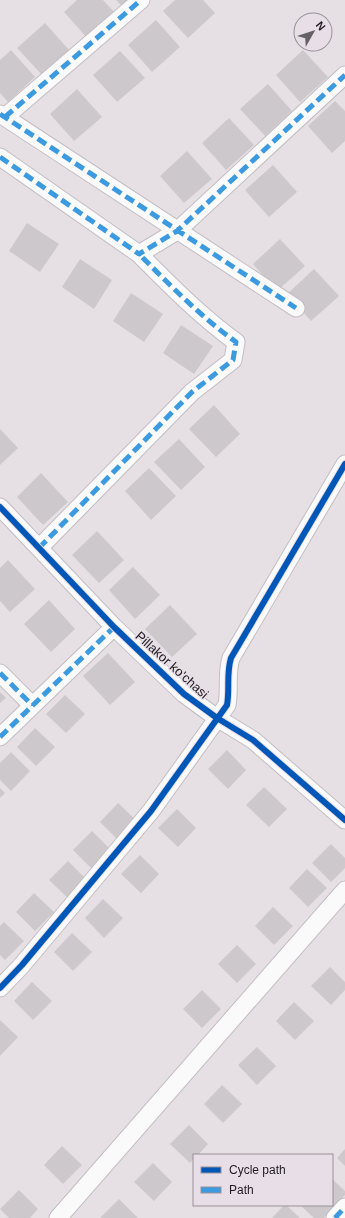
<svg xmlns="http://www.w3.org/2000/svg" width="345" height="1218" font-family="Helvetica,sans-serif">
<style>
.building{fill:#cdc8cc}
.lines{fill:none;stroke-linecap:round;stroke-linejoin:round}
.minor-casing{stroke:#c2bdc1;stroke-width:19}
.minor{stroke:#fbfafb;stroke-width:17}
.quiet{stroke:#3c9be0;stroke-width:5;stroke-dasharray:10 5;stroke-linecap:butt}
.cycleway-casing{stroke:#e8dee7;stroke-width:8}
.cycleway{stroke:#0057b8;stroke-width:6}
.labels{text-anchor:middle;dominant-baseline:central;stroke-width:3;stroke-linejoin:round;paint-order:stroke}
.street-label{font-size:13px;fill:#201c1f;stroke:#e8dee7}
</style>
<rect width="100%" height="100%" fill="#e6e0e5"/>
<path class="building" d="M77,0H103L116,14L88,39L64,12Z
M116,0H135L125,9Z
M175,0H203L215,13L188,38L163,11Z
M156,20L180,47L152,72L128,45Z
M45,23L69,50L42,75L17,48Z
M11,50L35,77L8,102L0,93V60Z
M303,50L328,77L300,102L276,75Z
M120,51L145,78L117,102L93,75Z
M268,84L292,111L265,136L240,109Z
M77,89L102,117L74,141L50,114Z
M335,101L345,111V141L332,153L308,126Z
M229,118L254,145L226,170L202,143Z
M187,151L212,179L184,203L160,176Z
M273,165L297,192L269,217L245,190Z
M27,223L59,244L40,272L9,251Z
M280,239L305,266L277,291L253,264Z
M80,259L112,280L94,309L62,287Z
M314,269L339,296L311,321L287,294Z
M131,293L163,314L144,342L113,321Z
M181,325L213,346L194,374L163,353Z
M214,405L240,434L216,457L189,429Z
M0,429L18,448L0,465Z
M179,439L205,467L181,490L154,462Z
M149,468L176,496L151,520L125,491Z
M41,473L68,502L43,525L17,497Z
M97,531L124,560L99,583L72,555Z
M8,560L35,589L10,612L0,601V568Z
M133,567L160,595L135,619L109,590Z
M49,600L75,629L51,652L24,624Z
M170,605L197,634L172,657L145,629Z
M108,653L135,682L110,705L83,676Z
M0,692L6,698L0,703Z
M65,695L85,714L66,733L46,714Z
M35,728L55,747L36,766L17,747Z
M227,750L246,770L228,789L208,769Z
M11,752L30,771L11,791L0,780V763Z
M264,787L287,809L269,827L246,805Z
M0,788L5,793L0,798Z
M118,803L138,822L119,841L100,822Z
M177,809L196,828L178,847L158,828Z
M92,831L111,850L93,870L73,850Z
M331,844L345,858V868L331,882L312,863Z
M140,855L159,874L141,893L121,874Z
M68,861L87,880L69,899L49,880Z
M307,869L327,888L308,907L289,888Z
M34,893L54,912L35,931L16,912Z
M103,899L123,918L104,938L85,918Z
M273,907L293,926L274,945L255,926Z
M4,922L24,941L5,960L0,955V926Z
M72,933L92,952L73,971L54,952Z
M237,945L256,964L237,983L218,964Z
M330,967L345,982V990L331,1005L311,986Z
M32,982L52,1001L33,1020L14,1001Z
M202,990L221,1009L202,1028L183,1009Z
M294,1002L314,1021L295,1040L276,1021Z
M0,1020L18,1037L0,1056Z
M257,1047L276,1066L257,1085L238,1065Z
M222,1085L242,1104L223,1123L204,1104Z
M189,1125L208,1144L198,1155H194V1159L190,1163L170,1144Z
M62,1146L82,1165L63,1184L44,1165Z
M345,1149V1166L337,1158Z
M153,1163L172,1182L154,1201L134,1182Z
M332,1179L345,1191V1195L324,1218H314L300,1205H332Z
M19,1190L38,1209L30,1218H9L0,1209Z
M119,1199L138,1218H100Z
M284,1205H286L300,1218H272Z"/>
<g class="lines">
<defs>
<path id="minor" d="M0,114L296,308
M5,117L141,0
M0,157L139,254L177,231L345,75
M0,507L114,627L184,694L217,718L253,740L345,820
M39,548L192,392L233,360L236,342C200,316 170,285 139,254
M0,673L32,705
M0,737L114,627
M0,988L22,965L151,811L227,705C230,689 226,674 231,658L345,464
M58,1218L345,890
M335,1218L345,1207"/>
</defs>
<use href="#minor" class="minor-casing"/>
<use href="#minor" class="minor"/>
<path class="quiet" d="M0,114L296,308
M5,117L141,0
M0,157L139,254L177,231L345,75
M39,548L192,392L233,360L236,342C200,316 170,285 139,254
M0,673L32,705
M0,737L114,627
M335,1218L345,1207"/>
<defs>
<path id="cycleway" d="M0,507L114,627L184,694L217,718L253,740L345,820
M0,988L22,965L151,811L227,705C230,689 226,674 231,658L345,464"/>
</defs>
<use href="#cycleway" class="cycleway-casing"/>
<use href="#cycleway" class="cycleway"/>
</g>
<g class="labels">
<g class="street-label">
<text transform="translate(172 665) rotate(42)">Pillakor ko'chasi</text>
</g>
</g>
<rect x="193" y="1154" width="140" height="52" fill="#e8dee7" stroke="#989097"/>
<rect x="201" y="1167" width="20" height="6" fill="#0057b8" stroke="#989097"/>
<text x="229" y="1174" font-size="12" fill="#201c1f">Cycle path</text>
<rect x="201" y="1187" width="20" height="6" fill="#3c9be0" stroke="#989097"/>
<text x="229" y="1194" font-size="12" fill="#201c1f">Path</text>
<g transform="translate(313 32) rotate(51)"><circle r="19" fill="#e8dee7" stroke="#989097"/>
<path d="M0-3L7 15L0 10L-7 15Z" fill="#656164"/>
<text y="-6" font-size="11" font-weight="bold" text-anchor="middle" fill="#201c1f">N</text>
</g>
</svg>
